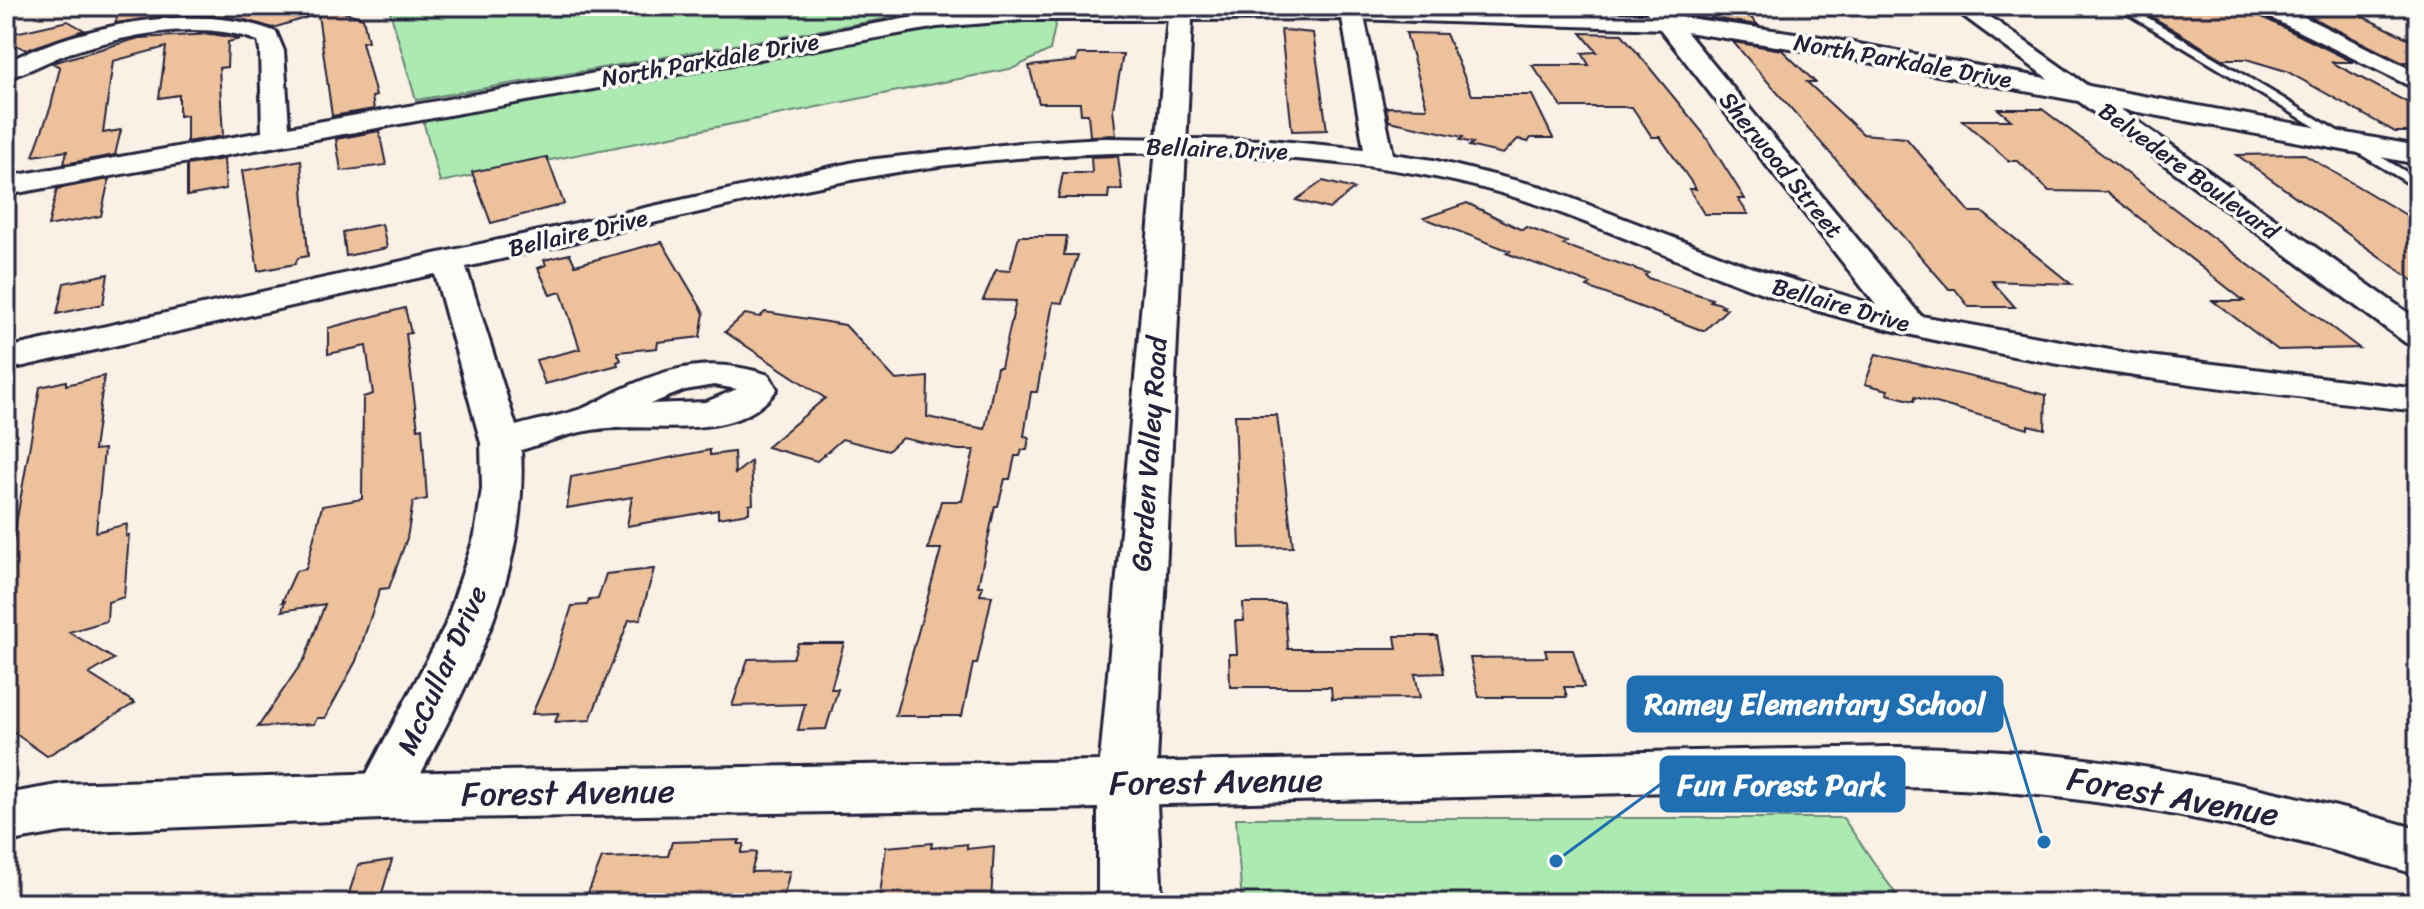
<svg xmlns="http://www.w3.org/2000/svg" width="2424" height="909" font-family="Sriracha,sans-serif">
<style>
.green{fill:#aceab2;stroke:#678676;stroke-width:2}
.building{fill:#eec19d;stroke:#22223b;stroke-width:2}
.lines{fill:none;stroke-linecap:round;stroke-linejoin:round}
.lane-casing{stroke:#22223b;stroke-width:6}
.street-casing{stroke:#22223b;stroke-width:6}
.secondary-casing{stroke:#22223b;stroke-width:6}
.lane{fill:#fdfcf7;fill-rule:evenodd}
.street{fill:#fdfcf7;fill-rule:evenodd}
.secondary{fill:#fdfcf7;fill-rule:evenodd}
.labels{text-anchor:middle;dominant-baseline:central;stroke-width:7;stroke-linejoin:round;paint-order:stroke}
.far-street-label{font-size:24px;fill:#22223b;stroke:#fdfcf7}
.street-label{font-size:28px;fill:#22223b;stroke:#fdfcf7}
.near-street-label{font-size:34px;fill:#22223b;stroke:#fdfcf7}
.leader{fill:none;stroke:#1f6fb2;stroke-width:3}
.callout-dot{fill:#1f6fb2;stroke:#fdfcf7;stroke-width:3}
.callout{fill:#1f6fb2;stroke:#1f6fb2;stroke-width:3}
.callout-label{font-size:30px;text-anchor:middle;font-weight:bold;fill:#fff}
</style>
<rect width="100%" height="100%" fill="#faf0e5"/>
<filter id="ink" filterUnits="userSpaceOnUse"><feTurbulence type="fractalNoise" baseFrequency=".0125" numOctaves="2"/><feDisplacementMap in="SourceGraphic" scale="16" xChannelSelector="R" yChannelSelector="G"/><feConvolveMatrix kernelMatrix="1 2 1 2 8 2 1 2 1" color-interpolation-filters="sRGB"/></filter>
<g filter="url(#ink)">
<path class="green" d="M377,6H911L919,13L416,100L389,8Z
M1017,21H1056L1050,50L1014,68L440,182L422,117L936,27Z
M1236,818H1843L1902,903H1242Z"/>
<path class="building" d="M164,6H324L363,18L368,41L362,42L376,96L372,97L374,109L332,116L318,14L273,28L245,20L211,15H175L115,23L119,12Z
M1701,6H1740L1758,25L1712,18Z
M2134,6H2251L2256,14L2353,62H2331L2418,108V132H2395L2286,71L2246,59H2223Z
M2289,6H2340L2418,43V62H2401Z
M68,21L84,30L26,50L6,40V35Z
M1281,30L1313,33L1327,130L1292,131Z
M1406,33L1446,34L1472,95H1532L1553,138H1531L1528,142L1518,139L1503,154L1469,146L1473,143L1460,140L1463,137L1389,121L1386,107L1427,108Z
M1581,33L1622,34L1704,134L1745,199H1738L1748,214H1704L1689,189H1696L1660,137H1652L1632,107H1562L1532,65H1589L1582,53L1597,52Z
M212,34L240,39L228,42L227,67L219,68L223,136L187,142V115L179,116V95L159,98L166,47L113,61L103,133L121,130L115,155L64,164L67,151L33,156L51,106L60,67L52,63L139,38Z
M1733,42L1782,50L1815,82H1807L1863,134L1906,138L1970,212H1982L2071,284L1992,281L2015,307H1969L1955,289H1949Z
M1078,54H1123L1113,109L1116,135L1090,136L1088,114H1081L1080,103H1039L1029,66L1076,61Z
M1998,109H2042L2359,348L2278,350L2213,301H2244L2107,192L2049,191L2018,161H2009L1962,120H2011Z
M379,131L386,165L341,171L336,139Z
M2303,154L2418,222V284L2237,155Z
M1118,156L1122,190H1109L1108,198H1058L1063,173H1092L1091,157Z
M547,157L564,204L491,223L472,172Z
M224,159L226,189L187,196V165Z
M301,160L308,256L298,258L295,264L258,271L242,171Z
M109,179L101,216L48,226L57,189Z
M1323,181L1354,189L1329,209L1296,200Z
M1467,203L1522,230L1526,227L1567,242L1563,245L1648,273L1645,275L1648,278L1712,299L1710,301L1724,305L1721,307L1727,309L1704,331L1587,287L1591,284L1506,253L1510,251L1424,218Z
M382,224L387,248L346,256L343,232Z
M1019,236H1067L1064,255H1078L1062,303L1053,302L1037,392H1031L1024,436L1029,437L1027,450H1022L1020,456H1015L1010,479H1005L998,506H995L978,586H983L980,595L992,596L977,664H973L962,716H895L941,549H928L941,501H962L974,450H958L902,438L888,451L842,439L817,461L767,447L825,398L725,332L745,314L760,317L765,312L845,325L896,380L928,377L927,417L985,429L997,367H1001L1016,301L983,300L996,270L1010,271Z
M662,242L704,313L700,337L658,342L657,348L617,352L621,360L617,362L618,365L545,384L536,360L580,349L561,292L550,295L538,268L546,265L544,260L570,254L575,265Z
M108,274L103,304L57,314L64,283Z
M405,308L411,333L406,334L418,429L422,428L427,499L413,502L407,538L389,588L380,589L356,661L325,718H317L314,724L258,727L305,658L325,604L282,611L285,601L282,602L296,571L306,569L322,506L362,499L363,397L373,394L366,346L328,354V328Z
M1876,354L2046,395L2045,429L2028,425V429L1915,397L1914,401L1887,394L1888,390L1865,384Z
M104,376L94,450L104,449L96,532L127,524L126,536L129,535L124,597L108,602L107,621L69,632L114,659L89,674L135,703L47,756L6,727V581L40,387L66,381V385Z
M1235,415H1277L1293,547L1240,548Z
M710,450V455L734,452L735,474L751,461L753,504L749,505V513L718,518V510L627,526L632,497L567,508L571,477Z
M654,569L640,619L629,620L590,720L555,722L559,713L532,714L552,668L572,606L587,605L589,600L598,599L606,574Z
M1243,603H1284L1288,649H1397L1395,636H1437L1444,673L1415,674L1420,698L1332,699L1331,687H1230L1229,654H1237L1235,621H1244Z
M798,643H844L831,689H838L826,729L798,730L805,704L732,706L748,659L793,658Z
M1545,650H1573L1584,687H1564L1567,697H1479L1470,658L1547,657Z
M740,840L738,844H744L741,853L757,852L751,872L790,871L782,903H584L602,858L668,856L672,842Z
M932,843L931,848L967,844V849L994,846L991,903H879L886,847Z
M392,860L379,903H346L358,865Z"/>
<g class="lines">
<defs>
<path id="lane" d="M2115,6H2128L2418,179V189Z"/>
<path id="street" d="M1023,6H1181L1192,13L1181,20H1023L937,27L6,195V177L262,132L260,51L258,41C201,18 126,35 69,53C48,60 28,73 6,78V62C82,26 196,0 276,32L284,51L289,127L937,13Z
M1350,6L1360,7L1363,12L1393,154L1433,160L1542,187L1747,266L1876,305L1642,6H1665L1921,316L2132,354L2418,389V411C2215,388 2011,366 1815,310C1715,281 1623,233 1524,200C1468,182 1407,170 1348,164C1187,146 1017,149 857,179C726,203 596,238 466,267L516,426C537,420 560,416 581,409C595,404 607,396 620,390C673,365 713,357 769,375L777,389C737,446 650,420 592,430C568,433 545,443 521,450C529,584 461,696 401,811L382,817L363,811L355,796L445,626L475,535L482,489L481,443L435,274L6,370V348L859,161L1020,143L1103,138L1270,140L1364,149L1341,12ZM714,385L737,389L706,402L650,404L685,390Z
M1950,6H1975L2418,320V347L2406,343Z
M2254,6H2282L2418,73V90L2257,11Z
M1887,747C2068,746 2245,779 2418,829V875C2245,822 2068,787 1887,787L1127,805L1108,799L1100,784L1108,769L1127,763Z"/>
<path id="secondary" d="M1169,6H1407L1667,15L1809,35L2418,146V164L1809,51L1667,29L1352,19L1192,20L1156,784L1162,903H1098V808L382,819L63,832L6,842V794L63,784L382,773L1100,761Z"/>
</defs>
<use href="#lane" class="lane-casing"/>
<use href="#street" class="street-casing"/>
<use href="#secondary" class="secondary-casing"/>
<use href="#lane" class="lane"/>
<use href="#street" class="street"/>
<use href="#secondary" class="secondary"/>
</g>
</g>
<g class="labels">
<g class="far-street-label">
<text transform="translate(710 60) rotate(-10)">North Parkdale Drive</text>
<text transform="translate(1903 61) rotate(10)">North Parkdale Drive</text>
<text transform="translate(1217 149) rotate(2)">Bellaire Drive</text>
<text transform="translate(1781 165) rotate(51)">Sherwood Street</text>
<text transform="translate(2189 171) rotate(36)">Belvedere Boulevard</text>
<text transform="translate(578 233) rotate(-13)">Bellaire Drive</text>
<text transform="translate(1841 305) rotate(16)">Bellaire Drive</text>
</g>
<g class="street-label">
<text transform="translate(1149 454) rotate(-86)">Garden Valley Road</text>
<text transform="translate(442 670) rotate(-66)">McCullar Drive</text>
</g>
<g class="near-street-label">
<text transform="translate(1216 782) rotate(-1)">Forest Avenue</text>
<text transform="translate(568 793) rotate(-1)">Forest Avenue</text>
<text transform="translate(2173 797) rotate(10)">Forest Avenue</text>
</g>
</g>
<path class="leader" d="M2044 842L2002 704M1556 861L1661 784"/>
<g class="callout-dot">
<circle cx="2044" cy="842" r="8"/>
<circle cx="1556" cy="861" r="8"/>
</g>
<g class="callout">
<rect x="1628" y="677" width="374" height="54" rx="8"/>
<rect x="1661" y="757" width="243" height="54" rx="8"/>
</g>
<g class="callout-label">
<text x="1815" y="714">Ramey Elementary School</text>
<text x="1782" y="795">Fun Forest Park</text>
</g>
<rect width="2424" height="909" fill="none" stroke="#fdfcf7" stroke-width="32"/>
<rect x="16" y="16" width="2392" height="877" fill="none" stroke="#22223b" stroke-width="3" filter="url(#ink)"/>
</svg>
